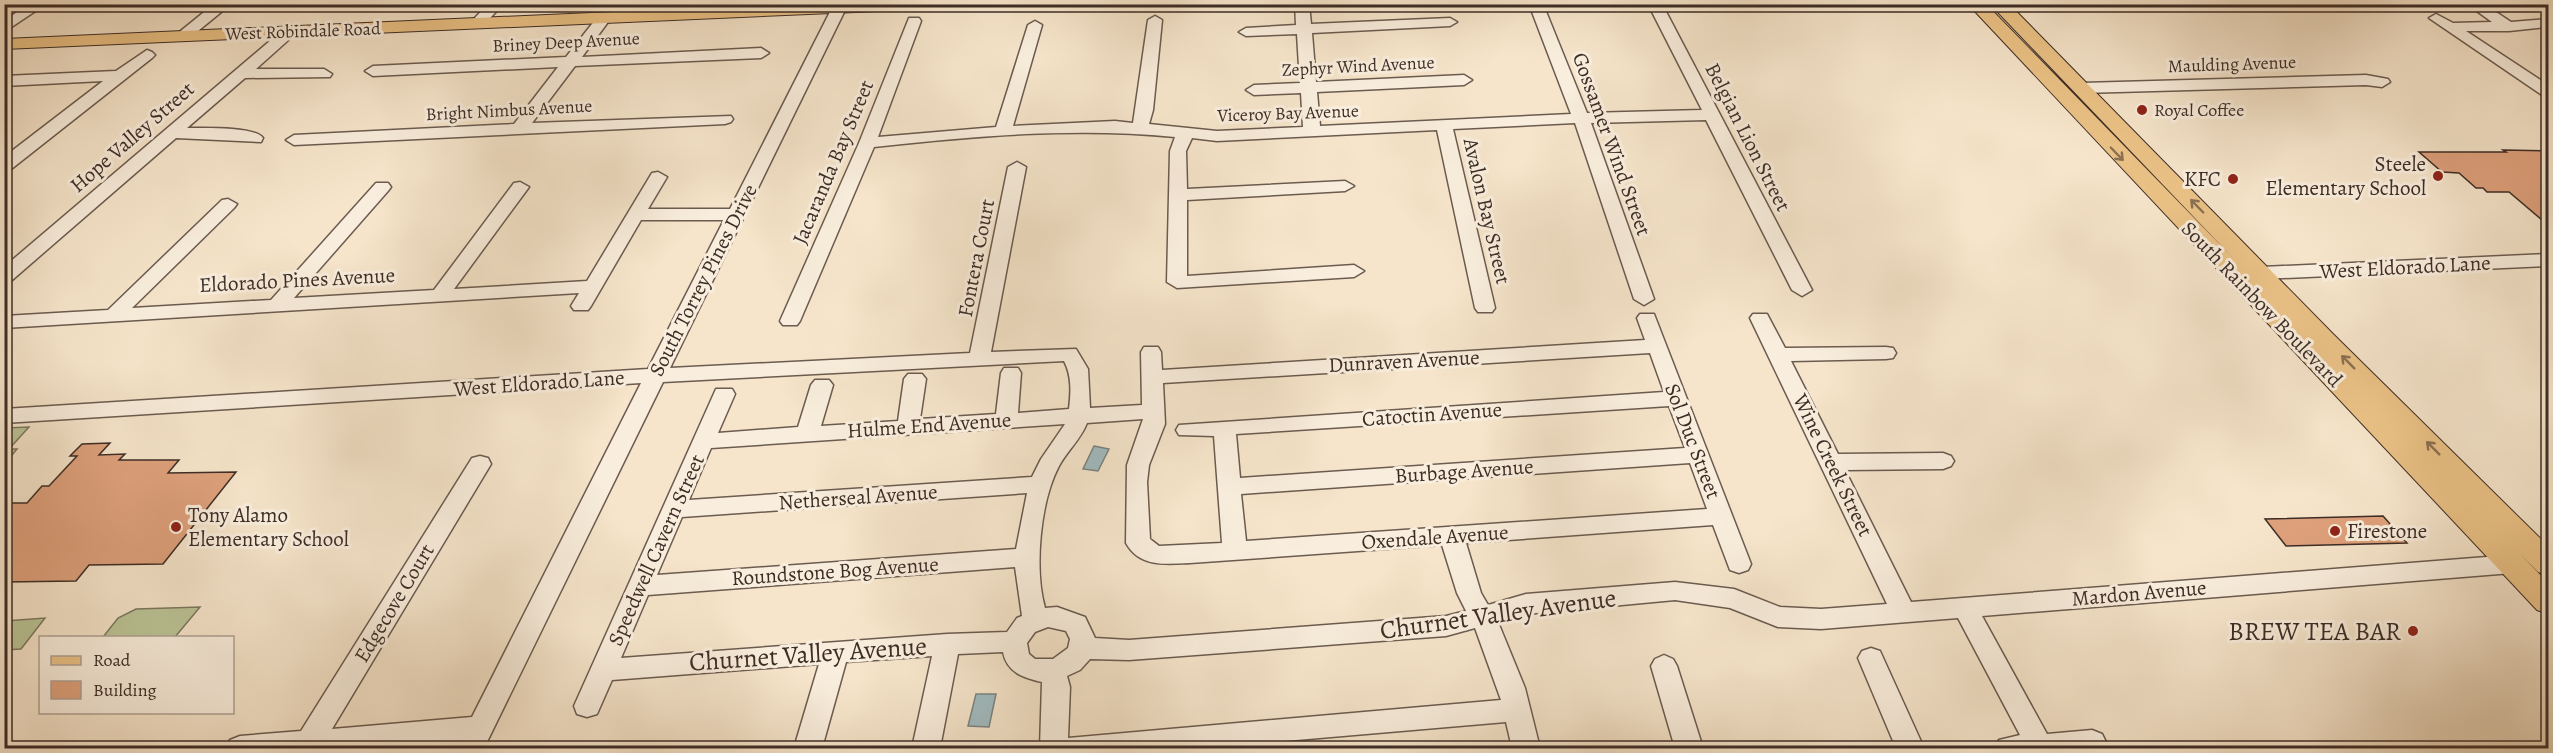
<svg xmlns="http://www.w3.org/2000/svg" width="2553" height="753" font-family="Alegreya,serif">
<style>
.green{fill:#bbc598;stroke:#7c7960;stroke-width:1.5}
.water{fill:#a1bcc1;stroke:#798383;stroke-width:1.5}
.building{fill:#dea17c;stroke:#3d2d27;stroke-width:1.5}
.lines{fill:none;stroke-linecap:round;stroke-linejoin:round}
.minor-casing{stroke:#6b5b50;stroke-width:3}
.major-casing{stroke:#3d2d27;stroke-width:2}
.minor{fill:#f9eedd;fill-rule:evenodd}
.major{fill:#ebc286;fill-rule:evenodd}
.oneway{stroke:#8b7052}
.poi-dot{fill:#8f2418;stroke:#f9eedd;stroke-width:2}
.labels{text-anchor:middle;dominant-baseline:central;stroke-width:6;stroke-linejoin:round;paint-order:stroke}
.far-street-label{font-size:18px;fill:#3d2d27;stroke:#f9eedd}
.far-poi-label{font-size:18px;fill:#3d2d27;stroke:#f9eedd;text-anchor:start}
.street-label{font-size:21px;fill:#3d2d27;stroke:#f9eedd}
.poi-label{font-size:21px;fill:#3d2d27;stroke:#f9eedd;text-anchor:end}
.near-street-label{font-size:26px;fill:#3d2d27;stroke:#f9eedd}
.near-poi-label{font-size:26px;fill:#3d2d27;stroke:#f9eedd;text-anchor:end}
</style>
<rect width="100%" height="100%" fill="#f6e5cb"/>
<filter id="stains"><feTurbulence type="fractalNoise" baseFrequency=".00333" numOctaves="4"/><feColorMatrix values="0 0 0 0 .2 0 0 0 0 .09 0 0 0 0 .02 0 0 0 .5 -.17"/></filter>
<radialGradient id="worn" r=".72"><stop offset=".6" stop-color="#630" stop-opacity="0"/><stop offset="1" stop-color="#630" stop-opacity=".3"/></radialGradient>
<path class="green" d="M29,427L9,449H17L12,455L5,457V428Z
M200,607L175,637H103L118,618L136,609Z
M45,618L21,649L5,650V621Z"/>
<path class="water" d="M1094,446L1109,449L1098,471L1083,469Z
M976,694H996L989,727L968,726Z"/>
<path class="building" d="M2503,150L2548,151V225L2509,192H2487L2483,188H2476L2459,173L2442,172L2419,152H2506Z
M110,443L99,455L125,454L119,460H179L168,473L236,472L163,564L89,565L76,581L4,582V503H27L42,486H49L77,456H70L82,444Z
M2383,516L2407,543L2286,546L2265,519Z"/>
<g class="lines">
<defs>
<path id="minor" d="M29,4H46L4,32V21Z
M214,4H231L187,40H177L175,37L177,34Z
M488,4H503L482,27H472L470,24L472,21Z
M834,4H848L670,368L970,353L1008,167L1017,162L1026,167L991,352L1076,349L1088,369L1090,408L1142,405L1141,352L1144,347H1158L1161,352L1162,370L1645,340L1637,318L1640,314H1654L1751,564L1748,570L1739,573L1730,570L1713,525L1466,543L1481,593L1488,605L1526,594L1675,582L1734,589L1780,607L1821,609L1887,604L1750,318L1753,314H1767L1785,348L1886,347L1893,348L1896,353L1893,358L1886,359L1791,361L1838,454L1943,453L1951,456L1954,461L1951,466L1943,469L1845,470L1911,602L2512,555L2521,558L2524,564L2521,570L2512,573L1982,616L2047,734L2092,730L2102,734L2106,742L2103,748H1995L1999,740L2020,735L1958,618L1821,629L1778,627L1730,608L1675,600L1526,614L1498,622L1525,688L1540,748H1512L1506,722L1202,748H1040L1042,682C1024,678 1007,673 1003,652L958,654L940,748H912L932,656L846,662L822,748H794L819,664L612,680L597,714L587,717L577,714L574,706L716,389H732L735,394L718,433L798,427L811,385L815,380H829L833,385L821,426L898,421L904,379L908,374H922L926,379L920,419L996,414L1001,373L1004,368H1018L1021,373L1018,413L1069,409C1071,393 1072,376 1064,361L663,382L484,748H456L460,741L373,748H226L230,740L240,736L301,731L472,458L480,456L488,458L491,464L332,729L472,717L641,383L4,423V409L648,369L724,220H641L591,306L588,310H574L571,306L579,293L4,328V316L108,310L222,200L228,199L237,204L234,208L132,308L271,300L376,183H388L391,187L388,191L294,298L434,290L514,183L520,182L529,187L454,289L587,281L652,173L658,172L667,177L648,209H730ZM1650,353L1664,392L1179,425L1176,430L1179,435L1214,436L1222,543L1159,546L1150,539L1147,482L1149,465L1165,424L1163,383ZM1669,406L1685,448L1240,478L1236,434ZM1143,419L1127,465L1126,543C1140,568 1166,564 1190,563L1442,545L1457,593L1466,611L1446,616L1129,640L1095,638L1085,617L1057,607L1045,608C1034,569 1040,502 1059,466C1067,451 1081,439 1087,423ZM1065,424L1041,459L1032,477L689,500L711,448ZM1690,463L1707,509L1246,541L1241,494ZM1027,493L1016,549L657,575L682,517ZM1015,567L1022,616L1017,618L1007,632L947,634L621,658L648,595ZM1048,627L1066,631L1070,639L1068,648L1053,659H1035L1029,654L1027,643L1035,632ZM1475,628L1501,700L1068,738L1070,687L1067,676L1080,670L1090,659L1129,660L1446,636Z
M1295,4H1309L1311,24L1450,18L1457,22L1450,26L1312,33L1316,82L1464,75L1472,80L1464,85L1317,92L1320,126L1571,114L1529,4H1543L1587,113L1702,110L1648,4H1662L1812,290L1802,296L1792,290L1706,120L1591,123L1654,299L1644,305L1634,299L1575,123L1453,129L1495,308L1492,312H1478L1475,308L1437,130L1217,141L1192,138L1186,151L1187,189L1345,181L1354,186L1345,191L1187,200V276L1354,265L1364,271L1354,277L1177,288L1167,282L1170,151L1175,137C1076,127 973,136 874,147L800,321L797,325H783L780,321L859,143L909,18H919L921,21L878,137L996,127L1028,25L1035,21L1042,25L1013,126L1115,121L1133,123L1148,20L1155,16L1162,20L1153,110L1149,124L1217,131L1303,127L1301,93L1254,95L1246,90L1254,85L1300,83L1297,34L1246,36L1239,32L1246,28L1296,25Z
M2467,4H2484L2511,22L2548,19V27L2509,31H2466L2548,85V97L2542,95L2429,18L2436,14L2453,23L2492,22Z
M604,14L611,18L582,57L761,48L769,53L761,58L575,66L532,123L731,116L733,119L731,122L725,124L294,145L286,140L294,135L514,124L558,67L373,76L365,71L373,66L566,57L599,15Z
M289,28L296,32L294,35L256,69H324L332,74L330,77L245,78L187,128C203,128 254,126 263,138L261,142L176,138L11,281L4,283V267L284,29Z
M147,50L152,52L155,55L152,58L10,170L4,171V157L103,81L4,86V76L116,71Z
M2366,75L2388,79L2390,82L2382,87L2366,85L2082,93L2074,88L2082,83Z
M2548,254V266L2262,279L2252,273L2262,267Z
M1871,648L1880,651L1924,748H1896L1858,658L1862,651Z
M1664,655L1673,659L1677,666L1703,748H1675L1651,666L1655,659Z"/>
<path id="major" d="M794,4H934L926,9L4,49V39Z
M1968,4H1986L2235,260L1991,5L2009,4L2334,335L2548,546V575L2538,572L2521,555L2548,583V614L2537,610Z"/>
</defs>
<use href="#minor" class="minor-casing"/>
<use href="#major" class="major-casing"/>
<use href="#minor" class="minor"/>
<use href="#major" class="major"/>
</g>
<defs><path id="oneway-shaft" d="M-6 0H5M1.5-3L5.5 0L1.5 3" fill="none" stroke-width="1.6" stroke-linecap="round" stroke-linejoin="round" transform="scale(1.5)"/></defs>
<g class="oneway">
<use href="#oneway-shaft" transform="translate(2117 154) rotate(46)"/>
<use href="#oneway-shaft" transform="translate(2197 206) rotate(-134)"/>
<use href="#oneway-shaft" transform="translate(2348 362) rotate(-135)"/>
<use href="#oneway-shaft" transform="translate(2433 448) rotate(-135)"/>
</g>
<g class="poi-dot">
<circle cx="2142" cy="110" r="6"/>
<circle cx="2438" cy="176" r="6"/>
<circle cx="2233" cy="179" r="6"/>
<circle cx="176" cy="527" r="6"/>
<circle cx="2335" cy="531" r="6"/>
<circle cx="2413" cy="631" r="6"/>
</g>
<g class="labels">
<g class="far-street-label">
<text transform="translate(303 31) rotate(-2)">West Robindale Road</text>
<text transform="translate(566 42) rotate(-3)">Briney Deep Avenue</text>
<text transform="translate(2232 64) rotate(-2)">Maulding Avenue</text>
<text transform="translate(1358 66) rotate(-3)">Zephyr Wind Avenue</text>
<text transform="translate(509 110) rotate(-3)">Bright Nimbus Avenue</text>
<text transform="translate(1288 113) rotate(-2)">Viceroy Bay Avenue</text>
</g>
<g class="far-poi-label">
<text x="2154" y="110">Royal Coffee</text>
</g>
<g class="street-label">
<text transform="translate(132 137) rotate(-41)">Hope Valley Street</text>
<text transform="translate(1748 137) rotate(63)">Belgian Lion Street</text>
<text transform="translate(1612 144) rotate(70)">Gossamer Wind Street</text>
<text transform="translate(833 162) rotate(-67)">Jacaranda Bay Street</text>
<text transform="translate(1487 211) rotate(77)">Avalon Bay Street</text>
<text transform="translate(976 258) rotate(-79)">Fontera Court</text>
<text transform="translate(2405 267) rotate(-3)">West Eldorado Lane</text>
<text transform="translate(297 280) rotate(-3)">Eldorado Pines Avenue</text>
<text transform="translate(703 280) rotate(-63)">South Torrey Pines Drive</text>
<text transform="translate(2262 304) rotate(46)">South Rainbow Boulevard</text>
<text transform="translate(1404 361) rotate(-3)">Dunraven Avenue</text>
<text transform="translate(539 383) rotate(-4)">West Eldorado Lane</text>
<text transform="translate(1432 414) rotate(-4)">Catoctin Avenue</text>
<text transform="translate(929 425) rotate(-4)">Hulme End Avenue</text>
<text transform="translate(1693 441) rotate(69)">Sol Duc Street</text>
<text transform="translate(1833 465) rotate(64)">Wine Creek Street</text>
<text transform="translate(1464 471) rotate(-4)">Burbage Avenue</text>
<text transform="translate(858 497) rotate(-4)">Netherseal Avenue</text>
<text transform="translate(1435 537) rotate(-4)">Oxendale Avenue</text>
<text transform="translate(656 550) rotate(-66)">Speedwell Cavern Street</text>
<text transform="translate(835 571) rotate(-4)">Roundstone Bog Avenue</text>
<text transform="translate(2139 593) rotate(-5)">Mardon Avenue</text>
<text transform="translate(394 603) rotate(-59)">Edgecove Court</text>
</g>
<g class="poi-label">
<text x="2426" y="164">Steele<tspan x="2426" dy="24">Elementary School</tspan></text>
<text x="2221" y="179">KFC</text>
<text x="188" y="515" text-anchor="start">Tony Alamo<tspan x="188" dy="24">Elementary School</tspan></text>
<text x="2347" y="531" text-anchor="start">Firestone</text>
</g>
<g class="near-street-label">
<text transform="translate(1498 614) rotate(-8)">Churnet Valley Avenue</text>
<text transform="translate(808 654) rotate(-4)">Churnet Valley Avenue</text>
</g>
<g class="near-poi-label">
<text x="2401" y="631">BREW TEA BAR</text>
</g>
</g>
<rect width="2553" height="753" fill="none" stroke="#f6e5cb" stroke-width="24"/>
<rect x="6" y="6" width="2541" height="741" fill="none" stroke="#3d2d27" stroke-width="3"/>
<rect x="12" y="12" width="2529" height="729" fill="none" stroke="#3d2d27" stroke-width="1.5"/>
<rect x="39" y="636" width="195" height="78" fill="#f9eedd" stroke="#aea194" stroke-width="1.5"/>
<rect x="51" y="656" width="30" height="9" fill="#ebc286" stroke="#aea194" stroke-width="1.5"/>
<text x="93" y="666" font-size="18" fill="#3d2d27">Road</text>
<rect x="51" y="681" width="30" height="18" fill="#dea17c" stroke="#aea194" stroke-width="1.5"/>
<text x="93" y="696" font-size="18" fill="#3d2d27">Building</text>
<rect width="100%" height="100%" filter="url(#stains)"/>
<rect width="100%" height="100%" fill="url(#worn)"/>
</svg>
